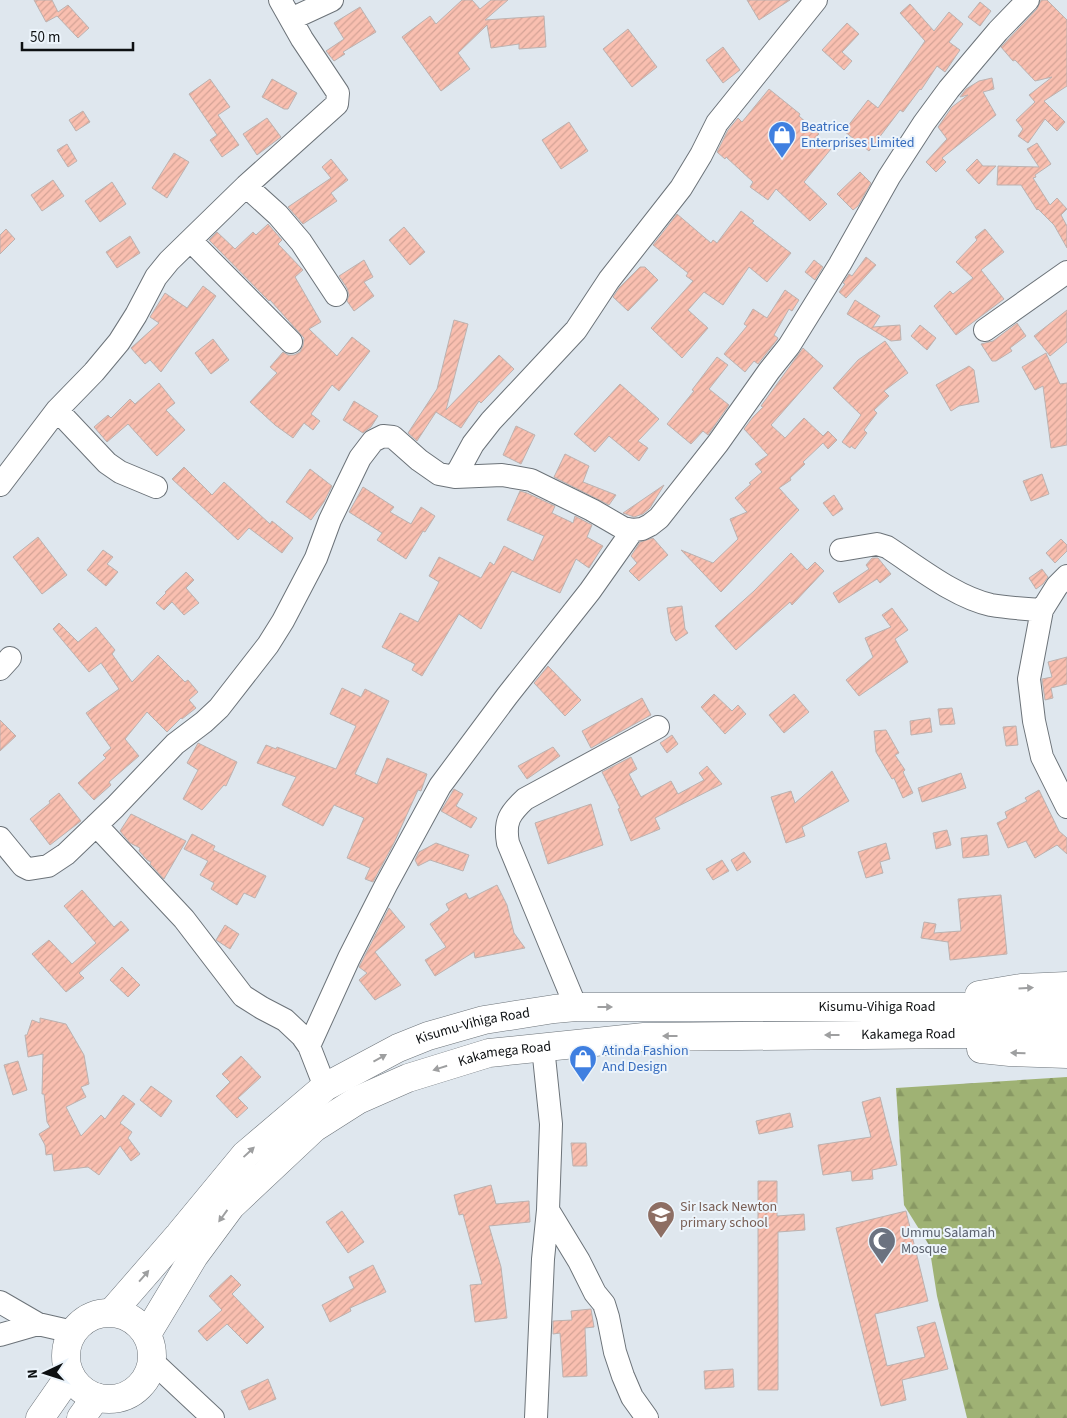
<svg xmlns="http://www.w3.org/2000/svg" width="1067" height="1418" font-family="'Source Sans 3',sans-serif">
<style>
.forest{fill:url(#forest-firs)}
.building{fill:url(#building-hatch);stroke:#bcb2b0}
.lines{fill:none;stroke-linecap:round;stroke-linejoin:round}
.minor-casing{stroke:#6c7379;stroke-width:24}
.highway-casing{stroke:#6c7379;stroke-width:29}
.minor{stroke:#fff;stroke-width:22}
.highway{stroke:#fff;stroke-width:28}
.oneway{fill:#9e9fa0}
.labels{text-anchor:middle;dominant-baseline:central;stroke-width:4;stroke-linejoin:round;paint-order:stroke}
.shop-label{font-size:14px;fill:#366cbe;stroke:#ecf4fb;text-anchor:start}
.street-label{font-size:14px;fill:#0d1012;stroke:#ecf4fb}
.education-label{font-size:14px;fill:#785e54;stroke:#ecf4fb;text-anchor:start}
.worship-label{font-size:14px;fill:#5b616d;stroke:#ecf4fb;text-anchor:start}
</style>
<defs>
<pattern id="forest-firs" width="22" height="20" patternUnits="userSpaceOnUse" patternTransform="scale(1.25)"><rect width="22" height="20" fill="#9fb274"/><path d="M5 1l3.5 6h-7zM16 11l3.5 6h-7z" fill="#889863"/></pattern>
<pattern id="building-hatch" width="6" height="6" patternUnits="userSpaceOnUse" patternTransform="scale(1.25)"><rect width="6" height="6" fill="#f9bfb0"/><path d="M-1 1l2-2M0 6l6-6M5 7l2-2" fill="none" stroke="#d4a396"/></pattern>
</defs>
<rect width="100%" height="100%" fill="#dfe7ee"/>
<path class="forest" d="M1067,1077V1418H967L937,1296L929,1245L904,1205L896,1088Z"/>
<path class="building" d="M34,0H52L58,12L68,5L89,28L78,38L57,16L46,22Z
M462,0H472L480,9L491,0H508L485,20L544,16L546,47L519,49V44L491,48L487,25L458,53L470,69L441,91L402,37L430,16L436,24Z
M747,0H790L759,20Z
M1041,0H1047L1067,20V86L1044,101L1065,122L1057,131L1045,119L1028,143L1018,136L1023,129L1016,120L1035,102L1029,95L1052,77L1035,81L1015,60L1013,61L1001,47L1037,9Z
M980,2L991,11L980,26L968,17Z
M910,4L934,31L949,12L963,24L949,42L960,50L945,72L937,66L921,90L920,89L903,112L900,110L869,151L844,131L868,100L878,108L925,41L900,13Z
M360,7L376,32L343,52L345,54L334,61L326,51L344,39L334,23Z
M847,23L859,34L842,52L852,61L844,70L822,50Z
M628,29L657,67L632,87L603,49Z
M723,47L740,70L723,83L706,60Z
M992,78L994,89L983,92L996,115L942,158L946,162L936,172L926,162L947,139L938,127L952,107L968,95L960,97L966,89L979,81Z
M210,79L230,107L218,115L239,145L222,157L210,140L217,135L189,94Z
M272,79L297,93L288,109H284L262,97Z
M769,89L800,114L799,116L819,134L816,137L831,149L804,182L827,204L810,221L776,189L768,200L750,187L753,182L726,157L725,159L717,152L728,130L738,118L742,122Z
M83,111L90,122L76,131L69,120Z
M267,118L281,137L257,155L243,134Z
M569,122L588,151L561,169L542,140Z
M1037,143L1051,164L1035,175L1036,177L1033,178L1050,205L1057,198L1067,209L1061,215L1067,226V248L1054,225L1038,209L1037,210L1021,185H997L998,166L1039,167L1027,149Z
M67,144L77,161L68,167L57,150Z
M174,153L189,162L167,198L152,188Z
M331,159L348,180L331,193L337,201L303,224L288,207L331,178L322,167Z
M977,159L983,166H996L979,184L966,170Z
M860,172L871,183L858,206L853,210L837,194Z
M53,180L64,196L42,211L31,195Z
M112,182L126,204L100,222L85,201Z
M741,211L754,221L752,223L791,253L767,282L749,267L723,305L704,292L688,310L708,328L682,358L651,328L693,281L686,276L688,273L653,245L677,214L711,243L713,240L717,243Z
M268,224L282,240L278,244L303,270L295,277L321,322L309,329L337,356L352,337L370,351L339,391L332,385L311,414L320,421L313,430L304,423L293,438L275,425L250,402L277,373L270,367L283,352L288,355H294L300,352L303,346L304,338L270,300L269,301L209,240L217,232L235,249L253,232L256,235Z
M404,227L425,252L410,265L389,240Z
M6,229L15,239L0,254V235Z
M985,229L1004,252L981,270L1004,299L956,335L934,306L950,291L953,294L973,278L956,262L977,240L975,237Z
M130,236L140,253L117,268L106,252Z
M866,257L876,265L846,298L839,292L845,284L843,283L849,274L852,276Z
M364,260L373,277L364,282L374,296L354,311L347,301L349,295L347,288L339,276Z
M814,260L823,267L815,280L805,272Z
M640,267H645L658,280L628,311L613,297L619,288Z
M203,286L216,296L161,372L150,360L145,364L131,348L159,323L150,317L165,293L187,308Z
M785,290L799,300L792,311L789,309L774,335L778,338L777,340L758,364L754,361L745,372L724,354L747,326L744,324L753,309L767,318Z
M855,300L880,316L873,327L900,325L901,340L891,341L847,314Z
M1067,310V342L1050,356L1034,336Z
M454,320L468,324L446,410L499,355L514,369L481,403L479,401L461,428L436,412L417,441L408,433L437,389Z
M1017,323L1026,336L1010,348L1012,351L996,361H992L981,344L993,341Z
M920,325L936,338L927,350L911,336Z
M213,339L229,360L211,374L195,353Z
M885,341L908,373L884,391L889,396L874,410L877,413L864,430L867,433L855,449L851,446L850,448L842,442L861,415L833,388L858,360Z
M803,348L823,366L771,425L785,438L804,418L823,436L828,431L837,440L828,449L823,443L803,462L805,464L790,478L791,480L779,488L799,510L721,592L681,550L713,563L738,539L730,519L747,512L735,498L751,484L749,483L762,472L755,464L768,455L744,429L753,417L763,407L761,406Z
M1046,353L1060,384L1067,383V445L1051,448L1043,386L1035,390L1022,367Z
M717,357L728,365L709,389L729,405L708,435L703,431L691,444L667,424L694,391L692,390Z
M969,366L974,370L979,402L959,406L951,411L936,385Z
M159,383L175,403L166,410L185,430L157,456L128,424L107,442L94,427L108,415L111,418L130,399L135,404Z
M620,384L659,419L638,441L648,448L639,461L609,436L595,452L574,434Z
M354,401L378,416L371,427L363,433L343,420Z
M516,426L535,435L521,464L503,455Z
M565,454L589,466L583,482L616,495L609,505L554,477Z
M184,467L212,495L224,482L270,524L272,521L293,538L282,553L249,528L238,540L172,479Z
M310,469L332,486L324,502L311,520L286,502Z
M1042,474L1049,494L1031,501L1023,481Z
M664,485L650,508L643,514L634,517L623,513Z
M363,487L394,507L390,512L411,524L421,507L435,516L425,532L423,531L406,559L377,540L382,533L349,512Z
M520,491L527,493L555,506L552,513L573,523L575,516L592,525L587,537L603,546L589,568L576,559L560,593L512,571L481,629L459,614L422,676L412,670L415,664L382,647L400,613L418,622L439,582L429,576L439,557L481,578L490,562L494,565L504,546L533,561L544,536L507,520Z
M834,495L843,509L833,516L823,503Z
M38,537L67,575L42,594L13,557Z
M653,538L668,555L639,581L629,571L637,563L631,556L640,542Z
M1061,539L1067,545V551L1055,563L1046,553Z
M103,550L113,557L107,564L118,572L106,586L87,570Z
M791,553L807,570L815,562L824,571L792,605L790,602L736,650L715,626L754,591Z
M872,558H878L891,574L880,583L877,579L839,603L833,593L869,569L866,565Z
M1042,569L1048,577L1043,584L1036,589L1029,578Z
M186,572L194,580L186,588L199,603L184,615L172,602L164,610L156,603L166,593L165,592Z
M682,606L685,629L688,633L676,641L671,633L667,608Z
M892,608L908,630L895,639L908,662L859,696L846,680L873,657L865,638L891,627L882,615Z
M59,623L78,642L96,627L115,650L112,654L132,682L158,655L185,682L188,680L198,692L189,700L196,708L182,719L181,718L167,732L147,712L125,739L139,756L109,782L111,785L94,800L78,783L106,758L103,755L111,748L86,713L119,689L101,663L89,672L53,629Z
M1067,657V684L1051,688L1053,698L1045,700L1042,679L1052,677L1048,662Z
M548,666L581,700L565,716L534,683Z
M342,688L361,697L365,689L389,701L355,774L377,784L387,758L427,774L421,791L418,790L394,843L373,882L365,879L370,868L347,858L364,818L334,805L323,826L282,805L296,777L257,763L266,745L276,749L277,747L336,769L356,726L330,714Z
M714,694L732,711L738,705L746,714L725,734L701,707Z
M794,694L809,712L784,733L769,715Z
M642,698L651,715L591,748L582,731Z
M952,708L955,724L940,725L938,709Z
M930,718L932,732L911,735L910,721Z
M0,720L16,736L0,751Z
M1016,726L1018,745L1006,746L1003,727Z
M886,730L899,753L895,755L905,770L903,772L913,793L903,798L894,778L892,779L876,752L874,731Z
M672,735L678,744L667,753L660,743Z
M198,743L237,762L226,786L224,785L202,810L183,799L198,770L187,763Z
M553,747L560,756L527,779L518,766Z
M631,757L637,769L629,774L641,797L671,781L678,794L704,780L699,773L707,766L722,784L655,818L660,829L631,841L618,809L620,808L602,772Z
M832,771L849,801L802,827L805,836L786,843L771,797L791,791L795,803Z
M961,773L966,788L922,802L918,788Z
M454,789L463,794L456,806L477,818L471,828L441,811Z
M1039,790L1059,831L1067,838V854L1057,845L1035,858L1026,841L1008,848L997,823L1007,818L1005,812L1027,801L1025,798Z
M59,793L81,821L50,845L30,819L50,803L49,801Z
M591,804L603,845L548,864L535,823Z
M131,814L186,841L164,879L150,864L151,862L147,860L139,851L140,848L130,843L120,831Z
M947,830L951,845L936,849L933,833Z
M192,834L215,846L213,850L266,876L255,898L244,893L237,905L211,889L214,883L200,875L208,861L184,849Z
M987,835L989,855L963,858L961,838Z
M436,843L469,855L463,871L430,860L418,866L415,860L419,852Z
M886,843L890,859L880,862L883,873L866,878L858,852Z
M744,852L751,862L737,871L731,860Z
M722,860L729,871L713,880L706,869Z
M497,885L507,905L514,933L525,948L475,958L474,952L435,976L425,960L446,947L430,924L449,910L446,904L466,893L469,899Z
M82,890L114,927L121,921L129,930L79,973L84,978L66,992L32,954L49,940L72,964L96,943L64,906Z
M1001,895L1007,954L950,960L948,942L921,938L924,922L936,924L934,933L961,931L958,899Z
M389,908L405,927L375,952L401,985L375,1000L359,980L367,973L359,967Z
M225,925L239,934L230,949L216,940Z
M122,967L140,985L128,997L110,980Z
M40,1018L66,1024L84,1055L89,1084L81,1087L86,1097L66,1107L81,1136L101,1115L105,1119L123,1095L135,1104L120,1123L132,1132L128,1138L140,1154L131,1161L120,1146L99,1175L88,1167L54,1171L52,1154L46,1155L45,1145L39,1134L50,1127L47,1122L44,1094H42L43,1054L28,1057L25,1035H27L32,1020L40,1023Z
M241,1056L261,1077L238,1098L248,1108L237,1118L216,1096L230,1082L222,1074Z
M18,1061L27,1090L13,1095L4,1065Z
M151,1086L172,1101L161,1117L140,1100Z
M880,1097L897,1165L872,1170L873,1179L852,1181L851,1171L823,1175L818,1145L871,1137L862,1102Z
M790,1113L793,1127L759,1134L756,1121Z
M571,1143H586L587,1166H573Z
M758,1181H777V1216L804,1214L805,1230L778,1232V1390H758Z
M491,1185L496,1204L529,1201L530,1222L489,1226L501,1267L507,1318L475,1322L470,1285L482,1284L463,1214L459,1215L454,1195Z
M342,1211L364,1242L348,1253L326,1222Z
M906,1211L928,1301L875,1314L887,1366L925,1357L917,1327L935,1322L948,1369L902,1380L906,1400L881,1406L836,1228Z
M373,1265L386,1292L350,1308L351,1311L330,1322L322,1305L354,1288L349,1277Z
M231,1275L241,1285L232,1294L264,1327L247,1344L227,1324L207,1341L198,1331L222,1310L209,1296Z
M591,1309L594,1327L585,1328L587,1376L563,1377L560,1333L553,1334V1321L572,1320L571,1311Z
M733,1369L734,1387L705,1389L704,1371Z
M268,1379L276,1399L249,1410L241,1391Z"/>
<g class="lines">
<defs>
<path id="minor" d="M291,19L332,0
M246,186L278,215L301,242L336,295
M191,241L291,342
M985,330L1067,272
M57,410L107,463L120,472L156,487
M455,477L473,444L491,421L576,330L609,280L681,188L701,155L717,123L816,0
M0,485L57,410L94,372L119,342L136,315L156,277L169,261L246,186L337,104L338,93L302,39L280,0
M841,550L877,544L887,547C918,567 955,597 991,605C1008,608 1025,609 1042,610
M1067,576L1057,586L1042,610L1029,679L1034,721L1042,757L1067,807
M0,669L10,658
M96,825L184,919L243,996L262,1008L285,1020L302,1036L309,1046L325,1087
M0,838L23,866L29,869L48,866L66,854L115,807L175,744L204,722L219,708L268,645L283,621L316,558L330,520L360,458L373,441L383,436L393,437L419,460L439,474L455,477L502,475L531,480L592,510L623,528L633,530L642,529L650,525L659,518L718,443L769,371L789,346L840,264L889,177L924,123L949,89L998,31L1028,0
M576,1007L508,843C504,821 510,813 525,799L658,727
M309,1046L349,958L386,885L440,786L507,696L590,591L633,530
M548,1210L579,1261L595,1293L604,1304L608,1317L615,1352L623,1376L632,1397L647,1418
M0,1302L38,1324L73,1332
M0,1335L38,1324
M152,1361L213,1418
M536,1418L543,1259L548,1210L551,1124L543,1047"/>
<g id="highway">
<path d="M979,995L1021,988L1067,986"/>
<path d="M981,1049L1010,1052L1067,1054"/>
<path id="s1" d="M112,1312L179,1235L245,1155L325,1087L398,1048L428,1036L484,1020L554,1009L576,1007H1067"/>
<circle cx="109" cy="1356" r="43"/>
<path id="s2" d="M147,1334L194,1256L231,1206L314,1128L358,1100L408,1078L489,1053L644,1037L1067,1033"/>
<path d="M40,1418L70,1375"/>
<path d="M81,1418L96,1397"/>
</g>
</defs>
<use href="#minor" class="minor-casing"/>
<use href="#highway" class="highway-casing"/>
<use href="#minor" class="minor"/>
<use href="#highway" class="highway"/>
</g>
<defs><path id="oneway-solid" d="M-6-.8H1V-3.2L6.5 0L1 3.2V.8H-6Z" transform="scale(1.25)"/></defs>
<g class="oneway">
<use href="#oneway-solid" transform="translate(1026 988) rotate(-4)"/>
<use href="#oneway-solid" transform="translate(605 1007)"/>
<use href="#oneway-solid" transform="translate(832 1035) rotate(180)"/>
<use href="#oneway-solid" transform="translate(670 1036) rotate(180)"/>
<use href="#oneway-solid" transform="translate(1018 1053) rotate(-178)"/>
<use href="#oneway-solid" transform="translate(380 1058) rotate(-29)"/>
<use href="#oneway-solid" transform="translate(440 1068) rotate(163)"/>
<use href="#oneway-solid" transform="translate(249 1152) rotate(-43)"/>
<use href="#oneway-solid" transform="translate(223 1216) rotate(126)"/>
<use href="#oneway-solid" transform="translate(144 1276) rotate(-49)"/>
</g>
<defs>
<symbol id="shop-pin" viewBox="-11 -11 22 30"><path d="M0 17L-7.5 6A9.5 9.5 0 1 1 7.5 6Z" fill="#3f7fe0" stroke="#ecf4fb"/><path d="M-5-2.5h2.3a2.7 3.5 0 0 1 5.4 0H5L5.5 6h-11ZM-1.5-2.5h3a1.5 2.3 0 0 0-3 0Z" fill="#fff"/></symbol>
<symbol id="school-pin" viewBox="-11 -11 22 30"><path d="M0 17L-7.5 6A9.5 9.5 0 1 1 7.5 6Z" fill="#8d6e63" stroke="#ecf4fb"/><path d="M0-5L7-2L0 1L-7-2ZM-4 1L0 2.5L4 1V4Q0 6-4 4Z" fill="#fff"/></symbol>
<symbol id="mosque-pin" viewBox="-11 -11 22 30"><path d="M0 17L-7.5 6A9.5 9.5 0 1 1 7.5 6Z" fill="#6b7280" stroke="#ecf4fb"/><path d="M3.5-4.9A6 6 0 1 0 3.5 4.9A5 5 0 1 1 3.5-4.9Z" fill="#fff"/></symbol>
</defs>
<g fill-rule="evenodd">
<use href="#shop-pin" x="766" y="119" width="32" height="43"/>
<use href="#shop-pin" x="567" y="1043" width="32" height="43"/>
<use href="#school-pin" x="645" y="1199" width="32" height="43"/>
<use href="#mosque-pin" x="866" y="1225" width="32" height="43"/>
</g>
<g class="labels">
<g class="shop-label">
<text x="801" y="127">Beatrice<tspan x="801" dy="16">Enterprises Limited</tspan></text>
<text x="602" y="1051">Atinda Fashion<tspan x="602" dy="16">And Design</tspan></text>
</g>
<g class="street-label">
<text stroke="none"><textPath href="#s1" startOffset="878">Kisumu-Vihiga Road</textPath></text>
<text stroke="none"><textPath href="#s1" startOffset="472">Kisumu-Vihiga Road</textPath></text>
<text stroke="none"><textPath href="#s2" startOffset="879">Kakamega Road</textPath></text>
<text stroke="none"><textPath href="#s2" startOffset="474">Kakamega Road</textPath></text>
</g>
<g class="education-label">
<text x="680" y="1207">Sir Isack Newton<tspan x="680" dy="16">primary school</tspan></text>
</g>
<g class="worship-label">
<text x="901" y="1233">Ummu Salamah<tspan x="901" dy="16">Mosque</tspan></text>
</g>
</g>
<g transform="translate(45 1373) rotate(266)" stroke="#ecf4fb" stroke-width="4" paint-order="stroke">
<path d="M0-4L9 19L0 12L-9 19Z" fill="#0d1012"/>
<text y="-8" font-size="14" font-weight="bold" text-anchor="middle" fill="#0d1012">N</text>
</g>
<path d="M22 42v8h111v-8" fill="none" stroke="#0d1012" stroke-width="2.5"/>
<text x="30" y="42" font-size="15" fill="#0d1012" stroke="#ecf4fb" stroke-width="4" paint-order="stroke">50 m</text>
</svg>
